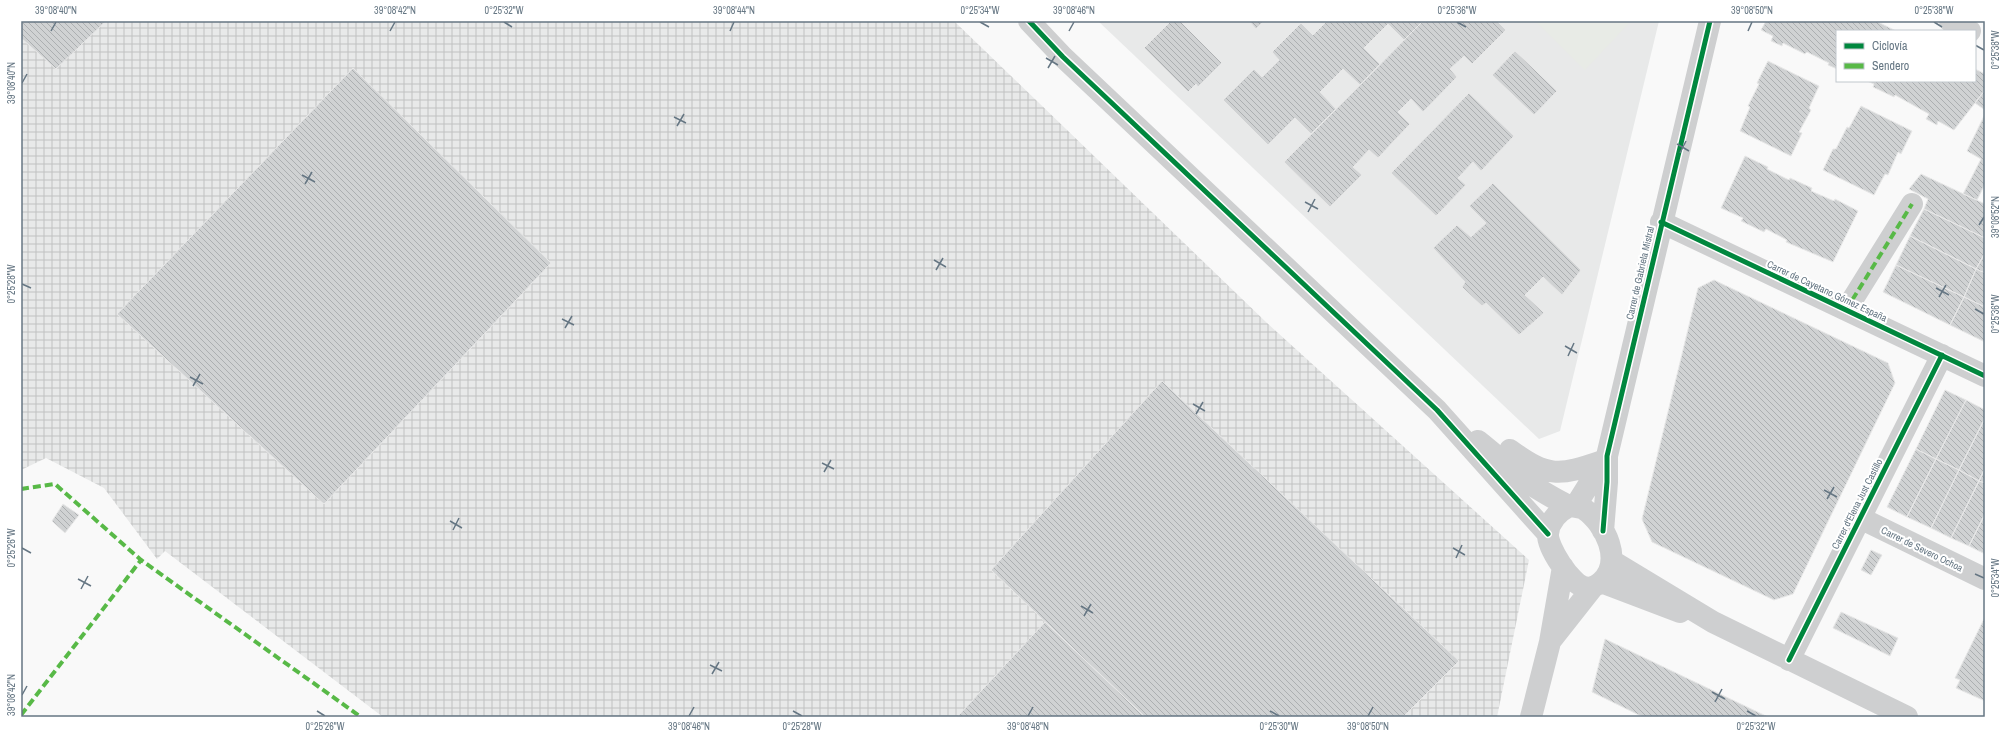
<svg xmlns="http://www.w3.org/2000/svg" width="2006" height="738" font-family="'Archivo Narrow',sans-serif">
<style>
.built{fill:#e8e9e9}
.industrial{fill:url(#industrial-grid)}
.pitch{fill:#e8ebe6}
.building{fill:url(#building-back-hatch);stroke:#e8e8e8}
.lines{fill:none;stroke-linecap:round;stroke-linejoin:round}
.minor{stroke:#cecfd0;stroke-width:22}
.quiet{stroke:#58b947;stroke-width:4;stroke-dasharray:8 4;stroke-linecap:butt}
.cycleway-casing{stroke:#fff;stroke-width:8}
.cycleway{stroke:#00873e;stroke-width:5}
.ticks{fill:none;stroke:#657683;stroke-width:1.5}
.labels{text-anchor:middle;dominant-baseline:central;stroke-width:4;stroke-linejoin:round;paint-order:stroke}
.street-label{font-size:10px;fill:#657683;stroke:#fff}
.neatline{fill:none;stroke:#657683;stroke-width:1.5}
.ticks-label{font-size:10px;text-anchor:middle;fill:#657683}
</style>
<defs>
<pattern id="industrial-grid" width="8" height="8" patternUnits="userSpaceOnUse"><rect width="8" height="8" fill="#e8e9e9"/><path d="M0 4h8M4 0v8" fill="none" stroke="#c0c1c2"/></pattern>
<pattern id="building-back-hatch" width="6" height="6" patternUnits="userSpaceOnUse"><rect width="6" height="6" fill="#d0d2d3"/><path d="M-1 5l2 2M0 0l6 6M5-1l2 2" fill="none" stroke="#acafb1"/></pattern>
</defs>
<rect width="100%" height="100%" fill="#f9f9f9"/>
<path class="built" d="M1098,21H1659L1560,431L1539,439Z"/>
<path class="industrial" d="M21,21H954L1267,323L1529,560L1497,717H383L165,551L157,559L104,488L46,458L21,470Z"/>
<path class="pitch" d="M1535,21H1631L1585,70Z"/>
<path class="building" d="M21,21H106L56,69L21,38Z
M1171,21H1180L1222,63L1198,87L1196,84L1188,92L1144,48Z
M1249,21H1264L1256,29Z
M1327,21H1423L1404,40L1388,24L1364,48L1380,64L1360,85L1343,69L1320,92L1336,109L1311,134L1295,118L1268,145L1223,100L1254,69L1262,77L1279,60L1272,52L1301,23L1313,35Z
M1423,21H1497L1506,30L1472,64L1464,56L1450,69L1457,77L1423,112L1411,99L1398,112L1410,124L1378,158L1369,150L1353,167L1362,175L1330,207L1284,162Z
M1766,21H1876L1896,31H1837V69L1828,65L1829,63L1807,52L1805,54L1783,43L1782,46L1771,41L1773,36L1761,30Z
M1515,51L1557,91L1534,115L1492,75Z
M1768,61L1819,86L1809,108L1811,110L1799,132L1802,133L1791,156L1740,131L1750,107L1748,106L1759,84L1757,83Z
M353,68L551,263L324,504L117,314Z
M1975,69L1985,74V90L1954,130L1938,121L1937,125L1926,119L1929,114L1895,95L1894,97L1873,87L1874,84L1867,81H1975Z
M1985,90V110L1975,103Z
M1469,93L1514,136L1481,171L1473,162L1458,178L1466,185L1436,216L1391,173Z
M1861,106L1912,131L1901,154L1898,152L1888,175L1885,174L1874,195L1823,170L1833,149H1836L1847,127L1849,128Z
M1985,114V184L1977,200L1963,194L1981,159L1967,151Z
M1745,156L1768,167L1767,169L1789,180L1790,178L1812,188L1811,191L1834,201L1835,199L1858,211L1833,262L1786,242L1787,240L1766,229L1764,232L1741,221L1743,218L1721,208Z
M1921,174L1985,204V238L1924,209L1928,199L1909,189Z
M1493,183L1581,270L1562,295L1543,277L1525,295L1544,313L1519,335L1486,303L1482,306L1462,287L1465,282L1433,248L1457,225L1471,237L1486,223L1469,206Z
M1924,209L1985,238V253L1976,269L1910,236Z
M1910,236L1976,269L1964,297L1896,265Z
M1985,253V273L1976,269Z
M1896,265L1964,297L1950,325L1883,292Z
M1976,269L1985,273V307L1964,297Z
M1714,280L1888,363L1895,383L1793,594L1774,600L1652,542L1642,519L1698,288Z
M1964,297L1985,307V342L1950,325Z
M1162,381L1459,661L1403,717H1145L991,570Z
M1945,390L1966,400L1936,459L1916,449Z
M1966,400L1985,410V418L1959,470L1936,459Z
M1985,418V468L1979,481L1959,470Z
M1916,449L1936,459L1907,517L1887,507Z
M1936,459L1959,470L1931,528L1907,517Z
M1985,468V483L1979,481Z
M1959,470L1979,481L1951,538L1931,528Z
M1979,481L1985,483V514L1969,546L1951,538Z
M63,504L79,515L65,533L52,521Z
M1985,514V554L1969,546Z
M1871,550L1882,555L1871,575L1861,570Z
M1841,612L1898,638L1890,656L1833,628Z
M1985,617V701L1956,688L1960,680L1955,678Z
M1045,622L1145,717H957Z
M1605,639L1768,717H1643L1592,692Z"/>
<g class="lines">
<path class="minor" d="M1029,21L1063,57L1437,410L1548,534
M1950,21L1970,31
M1661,222L1985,376
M1846,310L1912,204
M1478,441C1497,456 1515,473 1535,487C1545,493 1556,500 1567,505C1572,507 1578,506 1584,509C1605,523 1624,562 1601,582C1596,586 1590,589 1584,587C1571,584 1547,547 1548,534C1549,520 1558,512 1569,506
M1510,450C1548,478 1559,476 1603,461
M1576,505L1606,457
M1860,518L1985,579
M1603,531L1607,482V456L1710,21
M1612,561L1713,622L1907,717
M1601,582L1680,612
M1552,639L1593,587
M1789,660L1942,355
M1531,717L1550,642L1563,567"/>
<path class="quiet" d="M1846,310L1912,204
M21,489L55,484L141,560L361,717
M21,715L141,560"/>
<defs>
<path id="cycleway" d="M1029,21L1063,57L1437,410L1548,534
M1661,222L1985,376
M1603,531L1607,482V456L1710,21
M1789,660L1942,355"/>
</defs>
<use href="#cycleway" class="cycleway-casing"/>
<use href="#cycleway" class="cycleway"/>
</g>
<path class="ticks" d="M504,22L512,27M980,22L989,27M1457,22L1466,27M1934,22L1942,27M51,31L56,22M390,31L395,22M730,31L734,22M1069,31L1074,22M1748,31L1752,22M1975,45L1984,50M1046,58L1058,65M1048,68L1055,56M22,83L27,74M674,117L686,123M677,126L684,114M1677,144L1689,151M1680,153L1686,141M302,175L315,182M305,184L312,172M1305,202L1318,209M1308,212L1315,199M1979,225L1984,217M934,260L946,267M936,270L943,258M22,284L31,288M1936,288L1949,295M1939,297L1946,285M1975,309L1984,314M562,319L574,325M565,328L572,316M1565,346L1577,353M1568,356L1574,343M190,377L203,384M193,386L200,374M1193,404L1205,411M1196,414L1203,402M822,463L834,469M824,472L831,460M1824,490L1837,497M1827,499L1834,487M450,521L462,528M453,530L459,518M22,548L31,553M1453,548L1465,555M1456,558L1462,545M1975,574L1984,578M78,579L91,586M81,589L88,576M1081,606L1093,613M1084,616L1091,604M710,665L722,671M712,674L719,662M1712,692L1725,699M22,695L27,686M1715,702L1722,689M317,711L325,716M793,711L802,716M1270,711L1279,716M1747,711L1756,716M689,716L694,707M1028,716L1033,707M1368,716L1373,707"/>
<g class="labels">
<g class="street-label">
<text transform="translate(1640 273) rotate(-77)">Carrer de Gabriela Mistral</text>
<text transform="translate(1827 291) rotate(25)">Carrer de Cayetano Gómez España</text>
<text transform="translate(1857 504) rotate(-63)">Carrer d'Elena Just Castillo</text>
<text transform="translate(1922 549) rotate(26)">Carrer de Severo Ochoa</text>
</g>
</g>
<rect width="2006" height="738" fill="none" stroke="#ffffff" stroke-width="44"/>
<rect x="1836" y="30" width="140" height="52" fill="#ffffff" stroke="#c1c8cd"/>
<rect x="1844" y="43" width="20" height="6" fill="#00873e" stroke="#c1c8cd"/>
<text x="1872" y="50" font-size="12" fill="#657683">Ciclovía</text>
<rect x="1844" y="63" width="20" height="6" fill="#58b947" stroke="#c1c8cd"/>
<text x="1872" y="70" font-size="12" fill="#657683">Sendero</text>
<rect x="22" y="22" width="1962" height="694" class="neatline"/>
<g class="ticks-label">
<text x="56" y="14">39°08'40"N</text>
<text x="395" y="14">39°08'42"N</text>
<text x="504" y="14">0°25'32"W</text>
<text x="734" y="14">39°08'44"N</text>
<text x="980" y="14">0°25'34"W</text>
<text x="1074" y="14">39°08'46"N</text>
<text x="1457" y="14">0°25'36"W</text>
<text x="1752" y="14">39°08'50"N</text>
<text x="1934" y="14">0°25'38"W</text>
<text transform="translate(1995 50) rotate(-90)" y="4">0°25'38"W</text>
<text transform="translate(11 83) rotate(-90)" y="4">39°08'40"N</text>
<text transform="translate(1995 217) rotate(-90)" y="4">39°08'52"N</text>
<text transform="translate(11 284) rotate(-90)" y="4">0°25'28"W</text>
<text transform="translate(1995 314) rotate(-90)" y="4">0°25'36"W</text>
<text transform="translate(11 548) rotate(-90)" y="4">0°25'26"W</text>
<text transform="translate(1995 578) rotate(-90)" y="4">0°25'34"W</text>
<text transform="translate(11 695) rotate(-90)" y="4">39°08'42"N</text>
<text x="325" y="730">0°25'26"W</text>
<text x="689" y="730">39°08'46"N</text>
<text x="802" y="730">0°25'28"W</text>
<text x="1028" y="730">39°08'48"N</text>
<text x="1279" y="730">0°25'30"W</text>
<text x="1368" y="730">39°08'50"N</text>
<text x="1756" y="730">0°25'32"W</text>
</g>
</svg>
